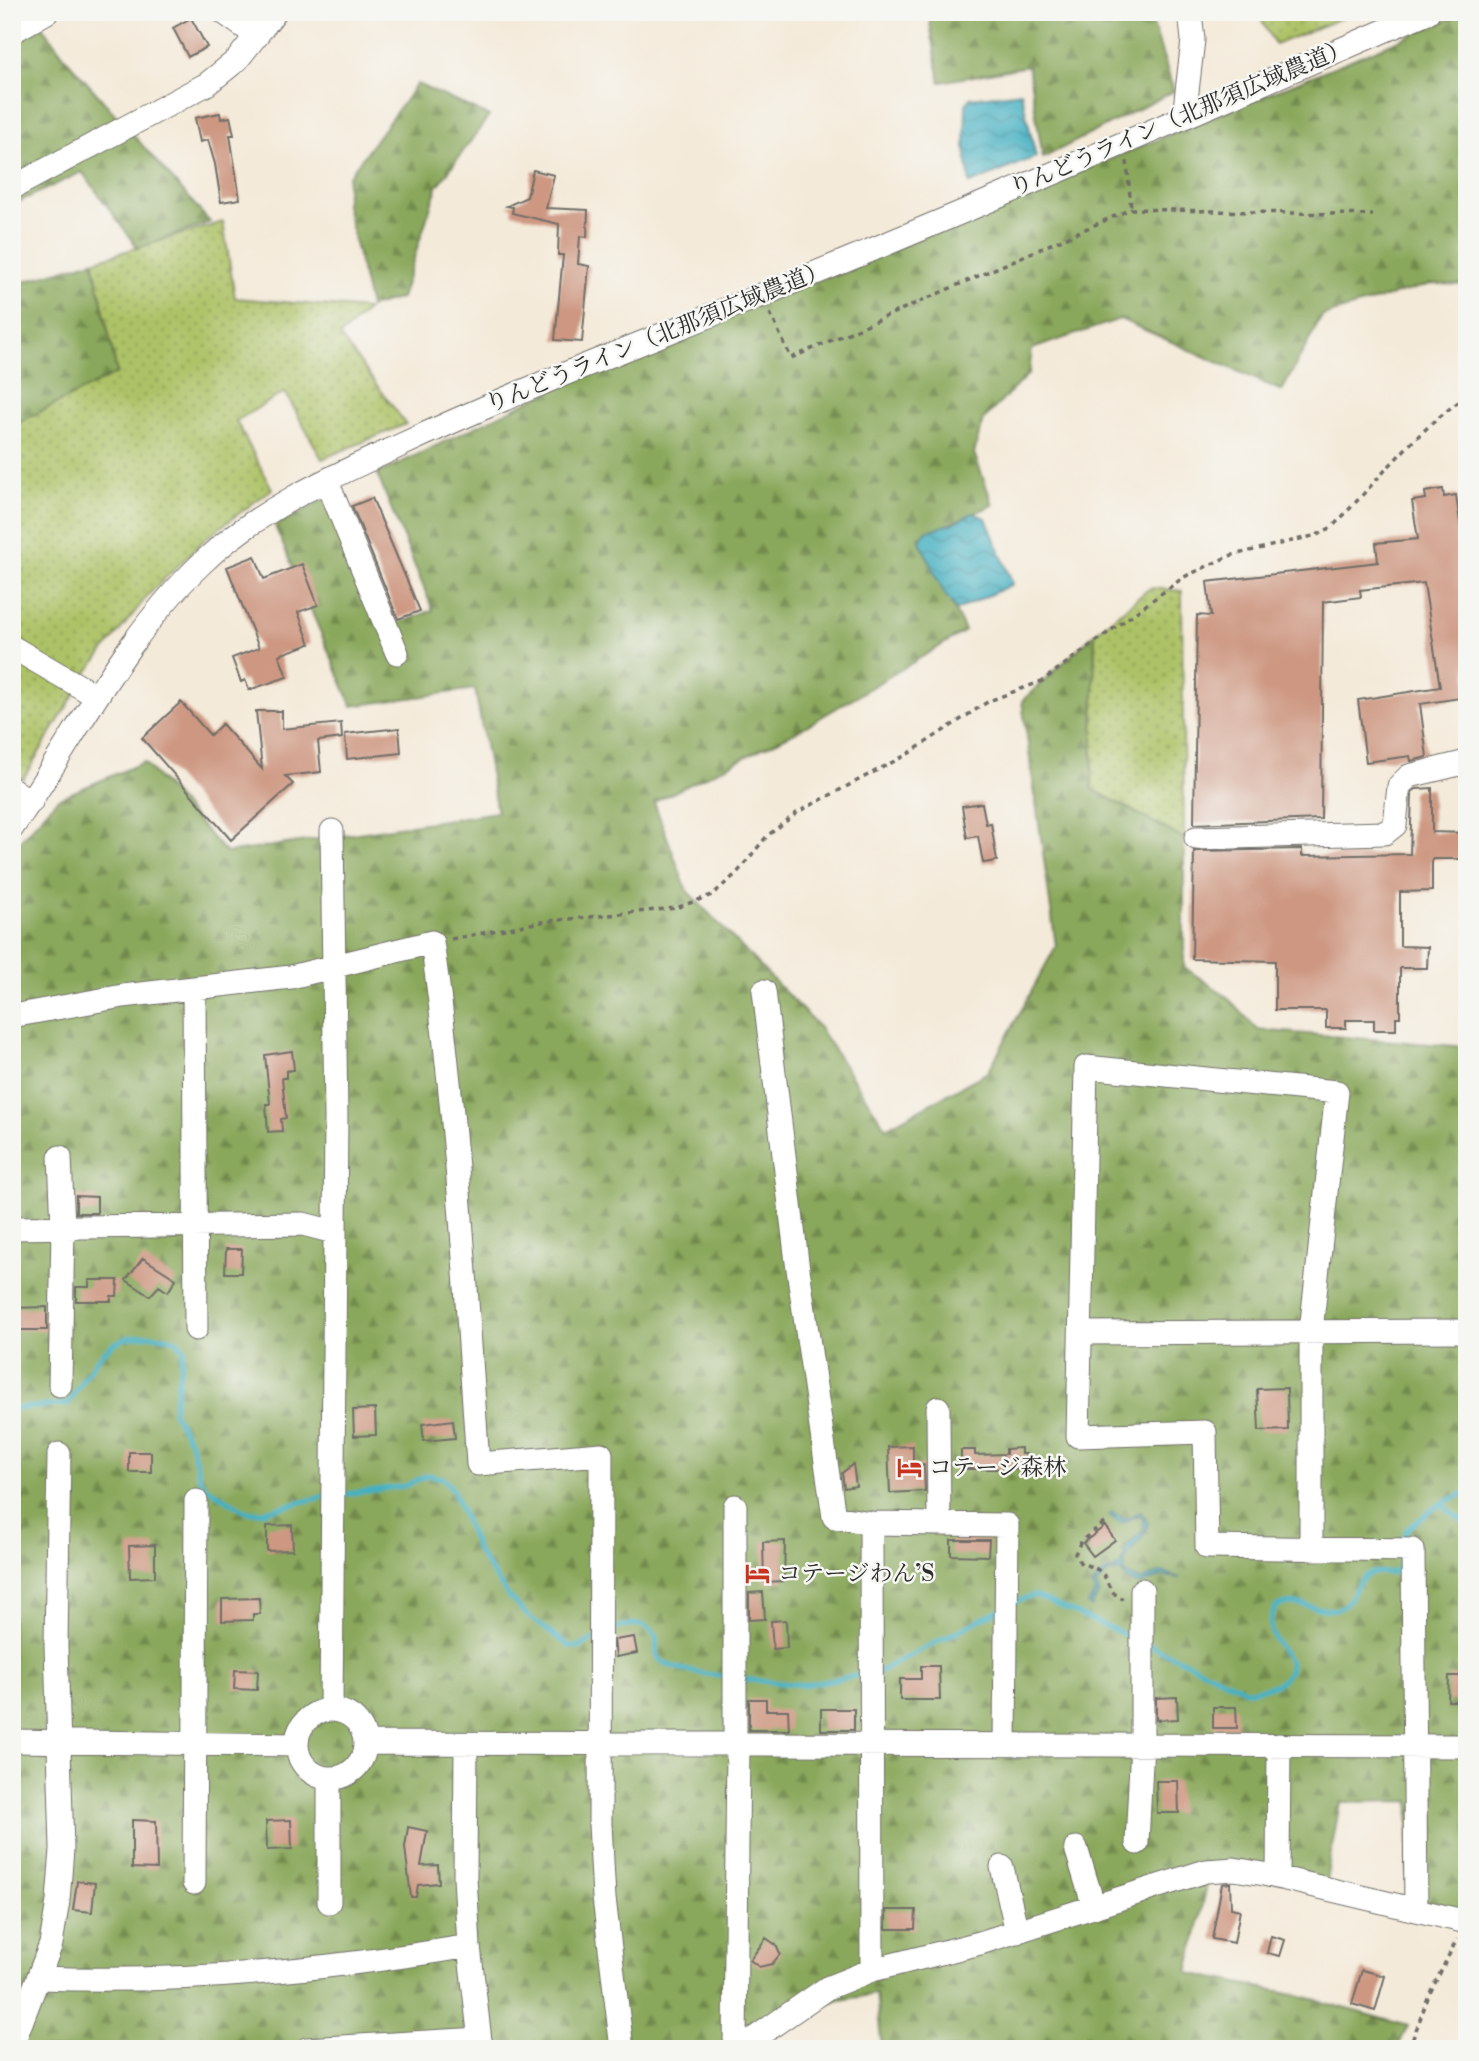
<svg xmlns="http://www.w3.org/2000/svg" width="1479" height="2061" font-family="'Libre Bodoni','Noto Serif JP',serif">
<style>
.grass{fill:url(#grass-dots);stroke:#6c7648;stroke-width:2}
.forest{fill:url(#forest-firs);stroke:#5a6a43;stroke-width:2}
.water{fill:url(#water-waves);stroke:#386e76;stroke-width:2}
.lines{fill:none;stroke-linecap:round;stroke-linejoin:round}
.stream{stroke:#44b0c2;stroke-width:5}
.building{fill:#cd9781}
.minor-casing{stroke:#716e68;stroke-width:25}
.path{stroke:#716e68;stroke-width:3.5;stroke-dasharray:5 5;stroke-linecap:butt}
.minor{stroke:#fff;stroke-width:23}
.labels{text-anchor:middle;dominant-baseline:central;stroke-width:5;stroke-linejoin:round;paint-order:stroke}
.street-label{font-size:23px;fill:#2b2b2b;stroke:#f6f6f2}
.poi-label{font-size:23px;fill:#2b2b2b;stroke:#f6f6f2;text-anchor:start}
</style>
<defs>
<pattern id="grass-dots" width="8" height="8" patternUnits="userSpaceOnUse" patternTransform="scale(1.75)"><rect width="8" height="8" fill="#adc266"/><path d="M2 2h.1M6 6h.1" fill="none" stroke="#8d9e54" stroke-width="1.8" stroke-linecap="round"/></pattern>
<pattern id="forest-firs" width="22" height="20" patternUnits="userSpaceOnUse" patternTransform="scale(1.75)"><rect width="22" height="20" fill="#8aa85b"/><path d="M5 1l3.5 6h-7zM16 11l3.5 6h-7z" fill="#71894b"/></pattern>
<pattern id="water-waves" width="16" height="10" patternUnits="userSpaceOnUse" patternTransform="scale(1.75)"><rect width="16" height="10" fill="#44b0c2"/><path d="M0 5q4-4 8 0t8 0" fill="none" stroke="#398f9e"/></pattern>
</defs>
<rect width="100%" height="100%" fill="#f6f6f2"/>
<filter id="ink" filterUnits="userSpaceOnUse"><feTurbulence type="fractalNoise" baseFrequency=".0143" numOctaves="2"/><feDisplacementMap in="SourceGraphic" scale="14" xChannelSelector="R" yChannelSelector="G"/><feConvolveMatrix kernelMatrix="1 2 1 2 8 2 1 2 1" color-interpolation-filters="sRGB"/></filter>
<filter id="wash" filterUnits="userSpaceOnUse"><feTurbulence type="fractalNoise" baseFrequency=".00686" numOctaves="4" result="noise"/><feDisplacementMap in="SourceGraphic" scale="28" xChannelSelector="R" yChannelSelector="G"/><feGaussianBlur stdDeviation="1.57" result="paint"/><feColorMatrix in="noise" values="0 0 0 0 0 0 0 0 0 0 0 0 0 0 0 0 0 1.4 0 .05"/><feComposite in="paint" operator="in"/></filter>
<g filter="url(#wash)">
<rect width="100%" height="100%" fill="#f4ead9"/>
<path class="grass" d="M1257,12H1356L1275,45Z
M223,222L235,298L368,309L340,336L406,424L322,459L285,392L236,421L272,489L205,539L149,594L89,670L23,779L12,772V426L117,373L93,261Z
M1150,588L1182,591L1184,839L1092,789L1095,633Z"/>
<path class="forest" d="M12,12H31L68,61L210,222L138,248L82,172L12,205Z
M928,12H1149L1174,91L1043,158L1028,66L940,82Z
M1467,12V285L1431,284L1322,316L1282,391L1120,319L1032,349L1029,373L983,420L974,453L993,505L919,537L965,631L801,729L654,802L687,891L817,1025L886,1128L988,1072L1056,946L1022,701L1095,633L1092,789L1184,839V967L1227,997L1258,1030L1467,1047V1928L1407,1895L1410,1801L1340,1802L1326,1881L1208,1880L1188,1973L1294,1994L1408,2026L1397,2049H882L876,1994L817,2004L743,2049H12V850L57,799L144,762L226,853L497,812L475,689L352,706L275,526L326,498L382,630L433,610L377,474L554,389Z
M417,84L489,116L437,187L401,298L370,307L346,205L348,177Z
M93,261L117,373L12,426V285Z"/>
<path class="water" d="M1021,92L1036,157L970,184L965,149L966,104L970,98Z
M973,513L986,518L1013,584L957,610L944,593L920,541L926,531L952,524Z
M1112,1512L1123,1519L1141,1512L1148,1523C1145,1544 1120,1550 1125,1574L1140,1581L1162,1572L1180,1578L1162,1576L1139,1585L1127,1580L1121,1571L1109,1573L1096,1585L1099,1593L1091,1607L1088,1605L1095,1593L1093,1585C1100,1573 1108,1571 1121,1567L1127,1546L1144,1530L1143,1518L1139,1515L1121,1523L1109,1515Z"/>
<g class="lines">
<path class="stream" d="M12,1409L68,1404C92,1366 105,1331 156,1336C170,1337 176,1338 184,1349L173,1412L192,1446L200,1479L206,1487L247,1512H262L326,1496
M339,1495L405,1486L428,1475L443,1478L453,1490L477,1551L509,1597L528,1616L569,1646L579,1647L594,1639
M1440,1504L1467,1492
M1402,1542L1407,1529L1440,1504L1467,1524
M1012,1603L1034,1595L1135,1639
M606,1633C624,1625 644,1617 656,1637C657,1642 656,1650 657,1655C661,1670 713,1675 728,1677
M1147,1644L1246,1690C1263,1691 1292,1683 1290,1662C1277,1643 1261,1628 1277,1606C1303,1598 1317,1613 1337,1609C1353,1605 1355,1578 1371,1573C1377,1572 1386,1573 1393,1573L1398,1569L1402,1555
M876,1673L1001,1609
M741,1679L802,1685L866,1674"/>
</g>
<g id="blocks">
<path class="building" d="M191,18L207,47L188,57L173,28Z
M220,113L221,119L230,117L234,135H230L240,199L221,202L215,164L208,140L200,142L195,118Z
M533,170L554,175L546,208L588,210L587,237L580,236L578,264L589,266L582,342L555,340L563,255H558L559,224L512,213L513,207L507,206L527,197Z
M1443,489L1444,497L1456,495L1467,570V697L1420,704L1427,757L1411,761L1410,756L1366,762L1358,700L1440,687L1424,583L1360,590L1361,597L1323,602L1321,819L1194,824L1197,615L1211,616L1207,582L1378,562L1376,543L1418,539L1412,501L1426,499L1425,492Z
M372,498L420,611L398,619L352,506Z
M255,556L264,579L302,564L318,605L298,612L310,644L279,655L287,677L249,690L245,680L241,682L232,658L259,648L227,567Z
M181,702L210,735L222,724L262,769L256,711H282V729L341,723L342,738L318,741L321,772L285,776L293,784L231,840L142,738Z
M399,728L401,753L347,759L345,734Z
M1432,788V832L1467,833V859H1432V891L1400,892V946L1428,947L1427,968H1400V1017H1396V1030H1374V1020H1346V1028H1326V1010H1275V961L1192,959L1194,851L1302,849V856L1410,854L1412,792L1416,789Z
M982,803L986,824L991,823L997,861L983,863L978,836L967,838L962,806Z
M292,1051L294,1070L286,1071V1078H282L286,1118L281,1119L282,1131L268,1132L266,1104H270L265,1055Z
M76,1196L97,1197V1213H76Z
M226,1249H242L241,1273H225Z
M143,1258L176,1279L168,1292L159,1286L150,1296L126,1280Z
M89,1280H118L117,1296H111V1301H76V1287H89Z
M47,1307V1330H12V1308Z
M1287,1388L1288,1430L1259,1431L1257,1389Z
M375,1409L376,1435L354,1436L353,1410Z
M453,1420L455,1438L424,1441L422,1424Z
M913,1446V1466L924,1465L925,1491L890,1493L888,1447Z
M1021,1448V1454H1026V1467L1023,1469H961V1450H975V1455L1006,1454V1449Z
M129,1452H151V1472H129Z
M853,1464L856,1486L844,1488L842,1473Z
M292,1525L293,1550L267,1551V1526Z
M1105,1526L1115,1540L1093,1556L1083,1543Z
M951,1540H989L988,1556L951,1555Z
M785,1541L784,1581L764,1582L763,1542Z
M155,1545V1577L130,1578L129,1546Z
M763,1592L765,1619L749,1620V1593Z
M259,1598L260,1614H253V1620L222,1621V1599Z
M786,1620L787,1648L773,1649L771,1621Z
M634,1637L637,1653L616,1657L614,1640Z
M921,1666H939L940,1700H900V1679H921Z
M235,1670L258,1671L257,1690L234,1689Z
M1449,1676H1467V1701H1448Z
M1177,1697L1178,1719L1156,1720V1698Z
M749,1699H766V1710H788L789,1730H749Z
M1213,1707H1236L1237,1728H1213Z
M821,1709H854V1730H821Z
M1156,1781H1178L1179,1813H1157Z
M132,1820L156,1821L157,1869L132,1868Z
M291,1820L292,1849L267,1850L266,1821Z
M408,1827L427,1831L421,1866L438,1865L439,1883L418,1885L416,1897H411L405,1847Z
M77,1881L95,1883L92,1912L73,1910Z
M1230,1883L1231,1908L1240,1910L1234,1943L1212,1939L1222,1884Z
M886,1910H916L915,1929H886Z
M1271,1936L1285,1940L1280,1956L1267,1953Z
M766,1938L776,1945L780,1954L772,1964L759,1967L750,1960Z
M1362,1970L1385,1976L1375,2011L1352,2004Z"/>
</g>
</g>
<g filter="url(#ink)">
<use href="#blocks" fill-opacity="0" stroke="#716e68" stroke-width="2"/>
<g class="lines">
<defs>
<path id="minor" d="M223,12L257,36
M12,32L47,12
M1184,117L1193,40L1190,12
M12,188L207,84L237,60L275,12
M327,481L397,653
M12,647L96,696
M12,789L31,802
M12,828C75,739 123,637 203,562C258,510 329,478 397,447C514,392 635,346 754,298C980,207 1204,108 1428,12
M1196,838L1385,833L1395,825L1399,786L1409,776L1467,762
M194,988L196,1329
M764,991L797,1262L834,1517L871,1523L1007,1525L1005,1744
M12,1016L123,996L291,977L432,942C457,1116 466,1290 478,1464L601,1454L600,1824L604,1898L622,2049
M12,1228L303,1224L334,1232
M1081,1333L1467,1331
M60,1385L63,1227L60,1157
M938,1408L939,1524
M735,1506V1744
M871,1523L872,1970
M1311,1549V1331L1337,1092L1086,1067L1078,1436L1205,1432L1207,1547L1413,1550L1416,1909
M331,1709L336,1117L332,831
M297 1744a34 34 0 1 1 68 0a34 34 0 1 1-68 0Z
M12,1741L297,1745
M366,1743L1467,1746
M466,1744L465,1877L469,1946L481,2049
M329,1779V1902
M1137,1843L1142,1744V1590
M1076,1848L1094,1907
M1002,1867L1017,1932
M1278,1877L1279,1745
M194,1883L196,1501
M40,1978C184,1984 327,1970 469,1946
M12,2046L51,1944L58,1901L62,1849L56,1645L59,1454
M307,2049L480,2039
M735,2049L738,1744
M739,2049L827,1988L872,1970L980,1943L1206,1871L1234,1869L1264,1874L1467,1922"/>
</defs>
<use href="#minor" class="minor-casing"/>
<path class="path" d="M1127,161L1131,209
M770,313L791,358L1131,209L1373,215
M451,939L541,922L676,908L712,895L737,873L767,836L798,812L908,754L989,701L1042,681L1184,577L1229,556L1317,535L1332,527C1377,482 1414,432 1467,396
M1104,1523L1081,1541L1075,1554L1081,1564C1117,1571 1098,1587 1123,1599
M1409,2049L1429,1995L1457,1939"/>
<use href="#minor" class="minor"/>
</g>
</g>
<defs>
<symbol id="hotel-bare" viewBox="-9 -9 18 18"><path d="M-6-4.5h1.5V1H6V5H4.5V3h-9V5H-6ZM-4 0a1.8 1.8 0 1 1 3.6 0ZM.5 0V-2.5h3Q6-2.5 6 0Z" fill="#c8321e" stroke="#f6f6f2" stroke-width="2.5" paint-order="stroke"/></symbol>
</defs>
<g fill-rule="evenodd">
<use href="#hotel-bare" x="892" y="1450" width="35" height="35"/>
<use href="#hotel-bare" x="740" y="1556" width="35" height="35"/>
</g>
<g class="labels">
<g class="street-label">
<text transform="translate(1180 118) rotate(-23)">りんどうライン（北那須広域農道）</text>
<text transform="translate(657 337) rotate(-22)">りんどうライン（北那須広域農道）</text>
</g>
<g class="poi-label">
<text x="929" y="1468">コテージ森林</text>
<text x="778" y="1574">コテージわん’S</text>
</g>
</g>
<rect width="1479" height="2061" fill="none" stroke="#f6f6f2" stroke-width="42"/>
</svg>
